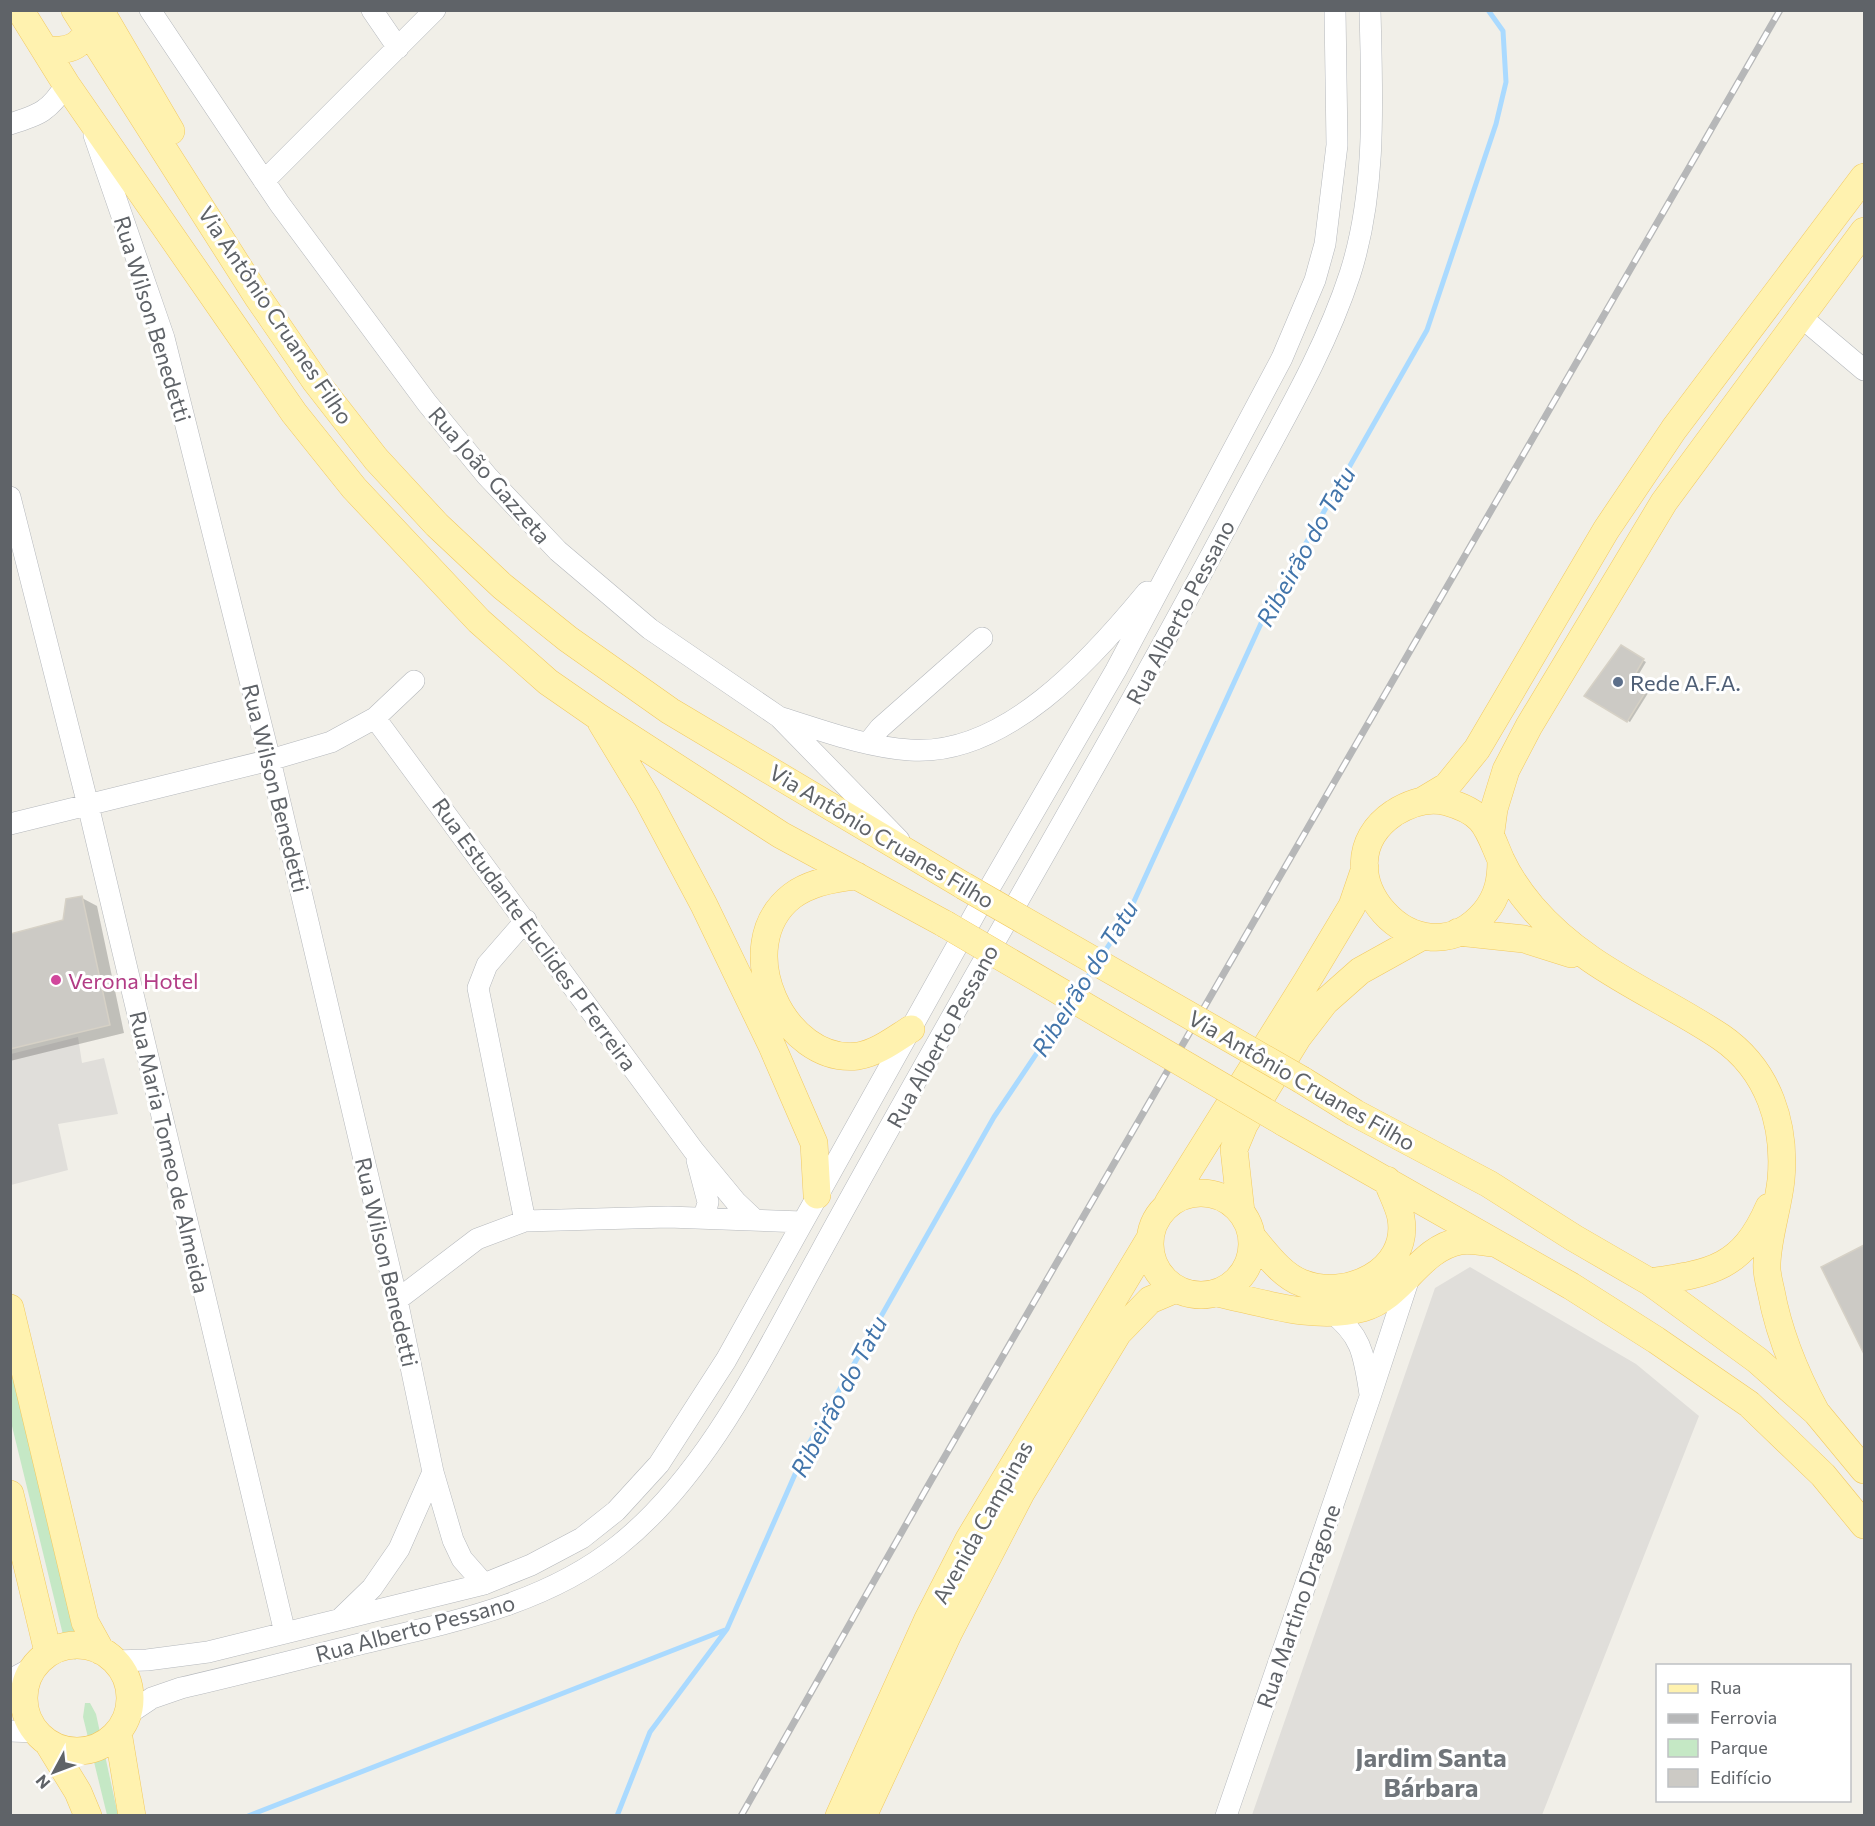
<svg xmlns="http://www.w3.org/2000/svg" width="1875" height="1826" font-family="Commissioner,sans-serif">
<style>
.industrial{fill:#e0deda}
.green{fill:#c5e8c5}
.shadow{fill:#0003}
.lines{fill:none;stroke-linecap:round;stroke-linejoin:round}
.stream{stroke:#aadaff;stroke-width:5}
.building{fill:#cccac5;stroke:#d6d1c6;stroke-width:1.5}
.minor-casing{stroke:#b5b8bc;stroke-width:22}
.major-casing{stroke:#f2c960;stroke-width:28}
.minor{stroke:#fff;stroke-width:21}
.major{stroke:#fff2af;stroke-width:27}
.rail-casing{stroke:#b6b7b8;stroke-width:7}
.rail{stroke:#fff;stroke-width:4.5;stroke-dasharray:14;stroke-linecap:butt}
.major-bridge-casing{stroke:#f2c960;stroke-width:28;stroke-linecap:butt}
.major-bridge{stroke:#fff2af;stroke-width:27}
.service-dot{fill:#5c6f8a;stroke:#fff;stroke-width:2}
.hotel-dot{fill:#d1479c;stroke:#fff;stroke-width:2}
.labels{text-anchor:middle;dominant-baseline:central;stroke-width:6;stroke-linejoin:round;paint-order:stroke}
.street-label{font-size:22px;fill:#5f6368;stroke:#fff}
.service-label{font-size:22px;fill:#4e5e75;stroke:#fff;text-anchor:start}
.hotel-label{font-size:22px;fill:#b23c85;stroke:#fff;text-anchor:start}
.water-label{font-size:24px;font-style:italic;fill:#4174aa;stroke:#fff}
.quarter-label{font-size:26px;font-weight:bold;fill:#70757a;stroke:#fff}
</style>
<rect width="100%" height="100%" fill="#f1efe8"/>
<path class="industrial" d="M78,1037L82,1063L104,1058L118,1114L58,1124L68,1170L11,1185V1054Z
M1470,1267L1636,1364L1699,1416L1542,1815H1252L1435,1288Z"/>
<path class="green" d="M10,1354L83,1652L75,1660L66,1647L11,1422Z
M85,1703H90L96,1714L118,1815H107L83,1717Z"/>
<path class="shadow" d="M1621,647L1646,662L1636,679L1650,690L1630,722L1586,696Z
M82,898L97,906L124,1033L10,1061V936L64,921Z
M1864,1247V1350L1823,1268Z"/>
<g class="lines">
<path class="stream" d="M1101,957L1126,919L1263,619L1427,330L1496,124L1506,82L1503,31L1488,10
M1078,992L1092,970
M248,1816L725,1630
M617,1816L650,1732L727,1629L807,1447L994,1117L1069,1005"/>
</g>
<path class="building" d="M1621,645L1644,659L1634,676L1648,688L1627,722L1584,696Z
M82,896L110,1025L10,1049V934L63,920L66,899Z
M1864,1245V1354L1821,1267Z"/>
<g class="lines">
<defs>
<path id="minor" d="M150,10L279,203L427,403L487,476L558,551L650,629L779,717L899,840
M372,10L398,48
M10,124C39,115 50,111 66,84
M94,135L164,338L270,760L397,1300L433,1472L453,1540L462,1559L484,1584
M264,181L435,10
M1800,316L1864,370
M10,497L88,805L285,1633
M375,718L694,1151L736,1202L754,1219
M782,718C824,731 866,747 910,750C1005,757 1092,659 1147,592
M868,743L880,728L982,638
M10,824L270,760L331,742L375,718L414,681
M697,1160L708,1202L704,1218
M525,1221L478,988L487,965L526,920
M397,1300L477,1239L525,1221L668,1217L802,1222
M1331,1312C1363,1336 1364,1357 1370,1394
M340,1619L372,1588L399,1549L433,1472
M115,1661L147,1660L208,1652L484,1584L531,1565L582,1538L616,1511L659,1464L726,1360L986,894L1116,670L1282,358L1315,280L1325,244L1337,145L1335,10
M10,1680L34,1667
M128,1714L152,1698L181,1688C242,1674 303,1658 364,1643C452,1622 546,1604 619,1545C709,1473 764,1354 819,1255C868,1165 919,1075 970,985C1061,825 1153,666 1239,503C1278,429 1324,354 1350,274C1377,190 1372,97 1370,10
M10,1731L36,1732
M1226,1816L1370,1397L1410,1275"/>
<path id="major" d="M20,10L66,84L294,413L354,488L479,621L548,682L597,716L781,835L945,924
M75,10L257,296L316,382L376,459L437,525L502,586L568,639L670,711L964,886
M100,10L171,131
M47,50C78,52 85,42 93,13
M601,722L647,798L704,905L772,1046L814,1143L817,1195
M1422,801L1447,786L1477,749L1606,530L1674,429L1864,177
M1491,831L1494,809L1506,770L1529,726L1664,502L1864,231
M1501,860C1501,880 1498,896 1485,912C1419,990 1312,868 1394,813C1410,803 1429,797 1447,802C1486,813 1487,828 1501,860C1509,877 1520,893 1532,907C1585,969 1655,993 1721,1037C1769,1070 1786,1125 1781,1180C1778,1208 1768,1236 1767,1263C1766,1272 1769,1282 1771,1291C1779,1335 1795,1373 1816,1412
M857,876C835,878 809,883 792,896C728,946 784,1065 858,1056C877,1053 895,1039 911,1029
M1458,932L1524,939L1571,954
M1302,1080L1355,1113L1489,1184L1574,1238L1650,1282L1757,1360L1816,1412L1864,1470
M1283,1122L1571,1286L1656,1340L1749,1404L1823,1475L1864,1525
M1150 1244a51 51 0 1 1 102 0a51 51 0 1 1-102 0Z
M1168,1203L1307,981L1352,906L1365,868
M1241,1212L1234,1149L1244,1125L1298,1037L1325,1002L1360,971L1423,936
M1252,1237C1266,1253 1281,1275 1302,1283C1345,1301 1410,1272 1401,1218C1399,1206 1391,1192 1387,1180
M1650,1282C1711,1273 1742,1269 1769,1207
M1217,1293C1264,1303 1315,1321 1363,1308C1404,1296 1418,1249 1460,1241C1470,1239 1482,1242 1492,1243
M10,1308L85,1622L101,1651
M10,1494L47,1648L45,1655
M24 1698a53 53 0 1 1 106 0a53 53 0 1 1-106 0Z
M118,1732L132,1816
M48,1743L78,1792L88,1816
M839,1816L927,1621L969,1539L1149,1240
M863,1816L949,1632L1021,1493L1118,1333L1150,1300L1176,1289"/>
</defs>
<use href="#minor" class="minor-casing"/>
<use href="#major" class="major-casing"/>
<use href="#minor" class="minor"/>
<use href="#major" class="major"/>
<defs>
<path id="rail" d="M741,1816L929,1484L1780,10"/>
</defs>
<use href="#rail" class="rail-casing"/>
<use href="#rail" class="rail"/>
<defs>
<path id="major-bridge" d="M964,886L1302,1080
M945,924L1283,1122"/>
</defs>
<use href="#major-bridge" class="major-bridge-casing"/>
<use href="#major-bridge" class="major-bridge"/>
</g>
<circle class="service-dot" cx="1618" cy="682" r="6"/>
<circle class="hotel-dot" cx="56" cy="980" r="6"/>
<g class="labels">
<g class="street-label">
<text transform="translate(276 315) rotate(56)">Via Antônio Cruanes Filho</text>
<text transform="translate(153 319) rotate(73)">Rua Wilson Benedetti</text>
<text transform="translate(490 475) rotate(49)">Rua João Gazzeta</text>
<text transform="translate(1180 612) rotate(-62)">Rua Alberto Pessano</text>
<text transform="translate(276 788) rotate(76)">Rua Wilson Benedetti</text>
<text transform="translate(882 836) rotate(31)">Via Antônio Cruanes Filho</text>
<text transform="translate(535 934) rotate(54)">Rua Estudante Euclides P Ferreira</text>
<text transform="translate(942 1036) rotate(-61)">Rua Alberto Pessano</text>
<text transform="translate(1302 1080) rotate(30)">Via Antônio Cruanes Filho</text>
<text transform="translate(170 1152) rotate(77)">Rua Maria Tomeo de Almeida</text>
<text transform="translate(387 1262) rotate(77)">Rua Wilson Benedetti</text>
<text transform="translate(982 1522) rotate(-61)">Avenida Campinas</text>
<text transform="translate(1298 1606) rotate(-71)">Rua Martino Dragone</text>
<text transform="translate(415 1628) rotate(-15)">Rua Alberto Pessano</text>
</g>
<g class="service-label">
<text x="1630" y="682">Rede A.F.A.</text>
</g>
<g class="hotel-label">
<text x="68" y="980">Verona Hotel</text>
</g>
<g class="water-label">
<text transform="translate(1305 546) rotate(-61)">Ribeirão do Tatu</text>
<text transform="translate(1084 978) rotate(-58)">Ribeirão do Tatu</text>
<text transform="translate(838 1396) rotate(-62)">Ribeirão do Tatu</text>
</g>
<g class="quarter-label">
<text x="1431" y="1756">Jardim Santa<tspan x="1431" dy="30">Bárbara</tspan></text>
</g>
</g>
<rect width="1875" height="1826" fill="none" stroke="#5f6368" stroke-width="24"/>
<rect x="1656" y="1664" width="195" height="138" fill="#ffffff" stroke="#bfc1c3" stroke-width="1.5"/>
<rect x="1668" y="1684" width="30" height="9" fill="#fff2af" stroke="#bfc1c3" stroke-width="1.5"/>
<text x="1710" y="1694" font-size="18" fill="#5f6368">Rua</text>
<rect x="1668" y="1714" width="30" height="9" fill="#b6b7b8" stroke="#bfc1c3" stroke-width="1.5"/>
<text x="1710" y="1724" font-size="18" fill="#5f6368">Ferrovia</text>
<rect x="1668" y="1739" width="30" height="18" fill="#c5e8c5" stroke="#bfc1c3" stroke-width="1.5"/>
<text x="1710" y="1754" font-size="18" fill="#5f6368">Parque</text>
<rect x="1668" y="1769" width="30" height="18" fill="#cccac5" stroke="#bfc1c3" stroke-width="1.5"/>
<text x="1710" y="1784" font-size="18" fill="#5f6368">Edifício</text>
<g transform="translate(54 1772) rotate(229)" stroke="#ffffff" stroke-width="4.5" paint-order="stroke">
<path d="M0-4.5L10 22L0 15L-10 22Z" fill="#5f6368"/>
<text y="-9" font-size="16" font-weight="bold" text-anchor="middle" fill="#5f6368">N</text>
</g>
</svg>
